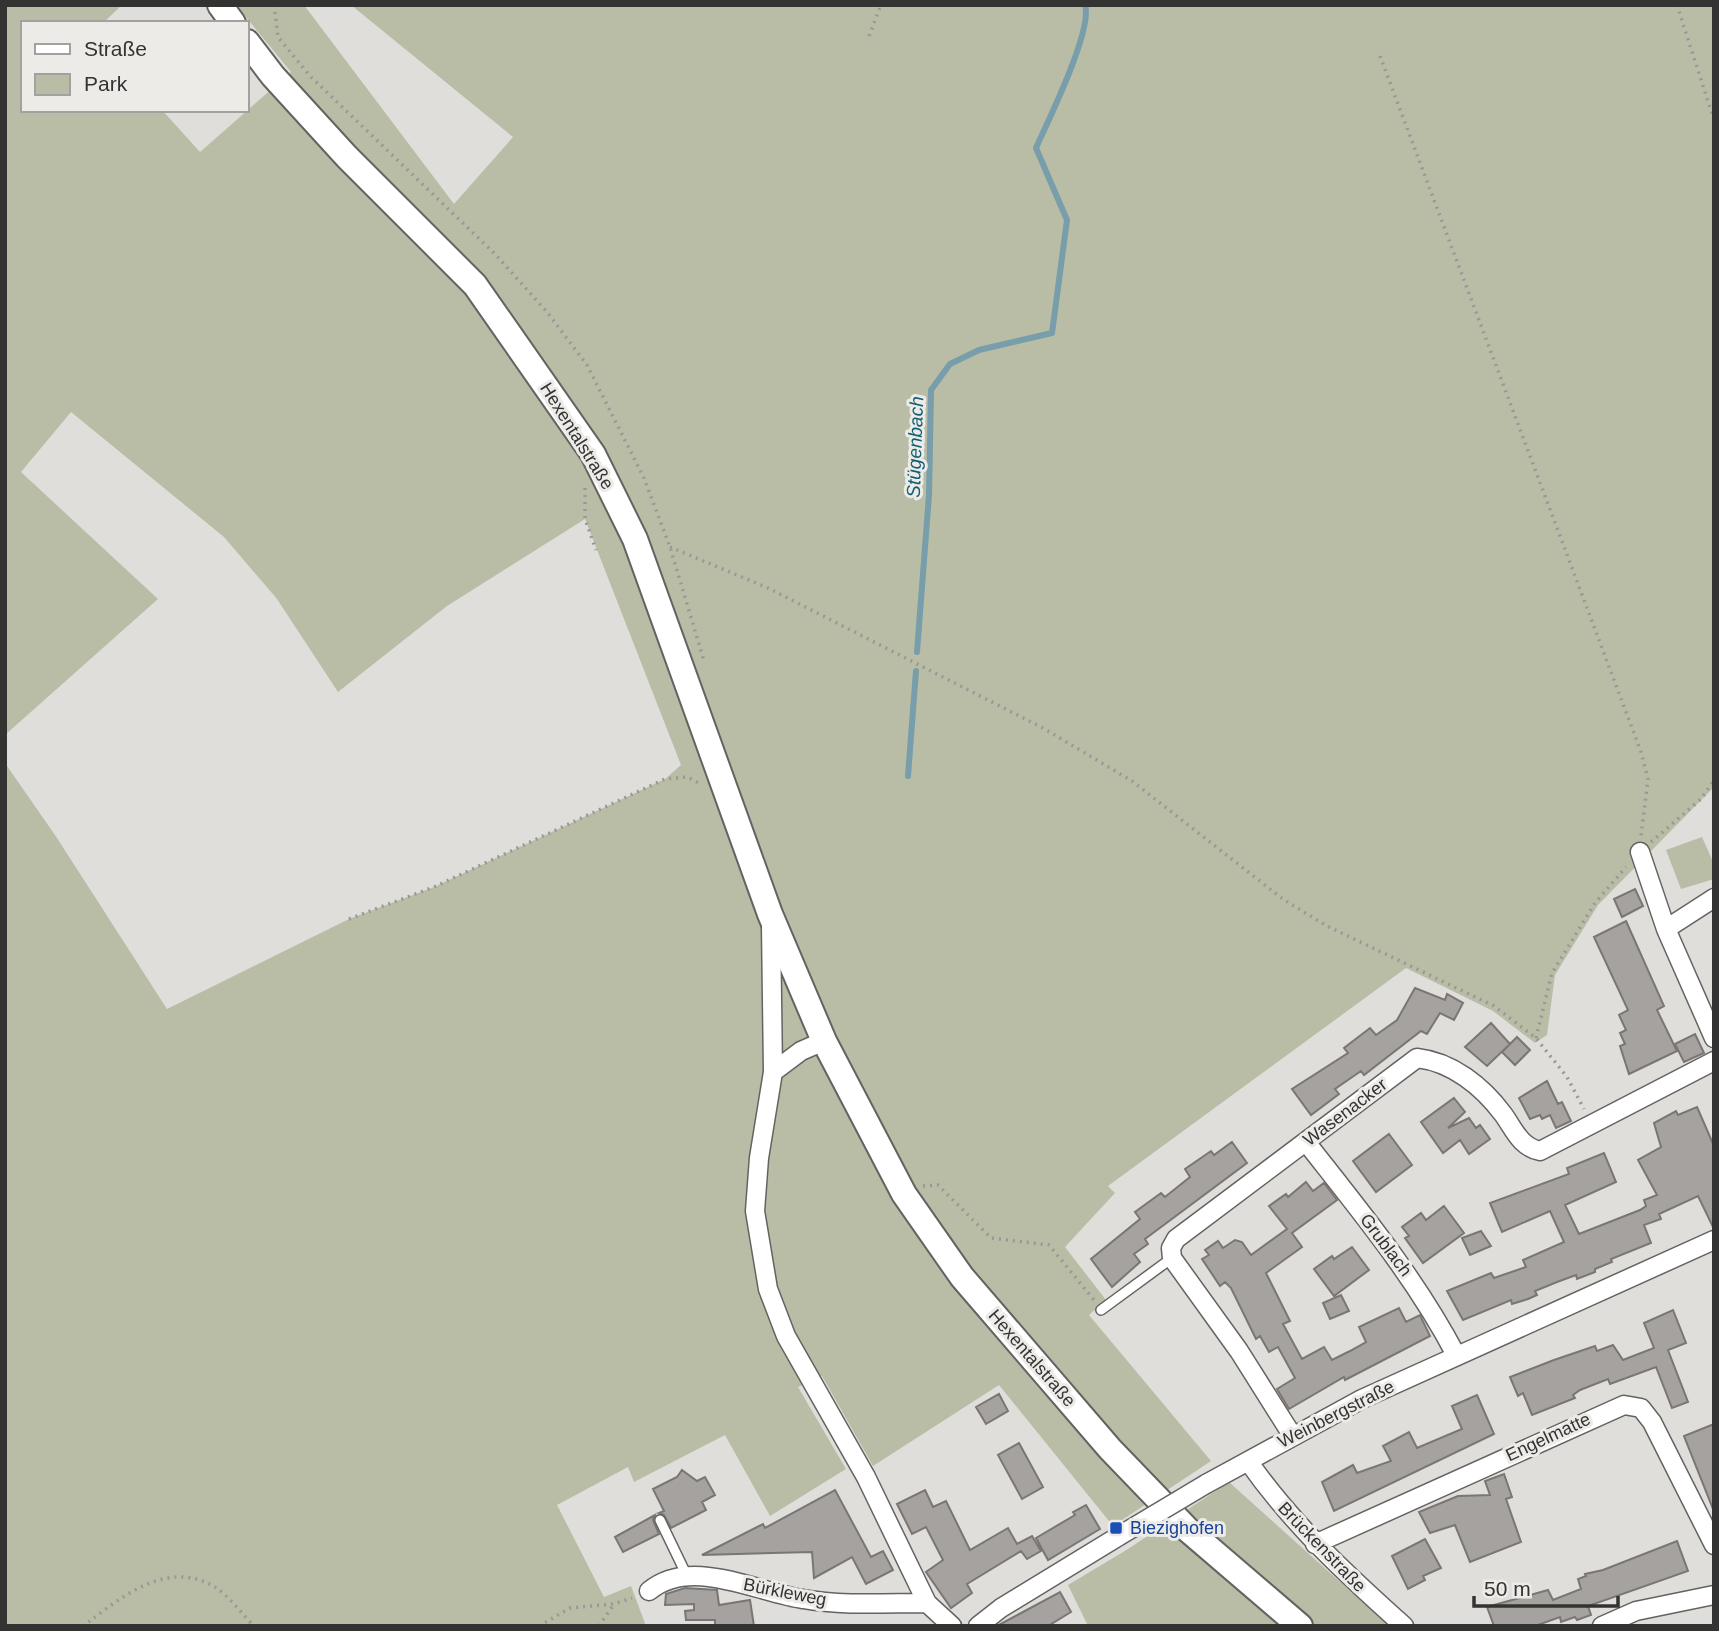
<svg xmlns="http://www.w3.org/2000/svg" width="1719" height="1631" font-family="Helvetica,sans-serif">
<style>
.green{fill:#b9bda6}
.lines{fill:none;stroke-linecap:round;stroke-linejoin:round}
.stream{stroke:#779eaa;stroke-width:6}
.building{fill:#a5a2a0;stroke:#797674;stroke-width:2}
.lane-casing{stroke:#656361;stroke-width:12}
.street-casing{stroke:#656361;stroke-width:21}
.secondary-casing{stroke:#656361;stroke-width:28}
.path{stroke:#999896;stroke-width:3.5;stroke-dasharray:2 5;stroke-linecap:butt}
.lane{stroke:#fff;stroke-width:9}
.street{stroke:#fff;stroke-width:18}
.secondary{stroke:#fff;stroke-width:24}
.street-bridge-casing{stroke:#656361;stroke-width:21;stroke-linecap:butt}
.street-bridge{stroke:#fff;stroke-width:18}
.transit-dot{fill:#1a4fb4;stroke:#edebe8;stroke-width:2.5}
.labels{text-anchor:middle;dominant-baseline:central;stroke-width:6;stroke-linejoin:round;paint-order:stroke}
.street-label{font-size:18px;fill:#333332;stroke:#edebe8}
.transit-label{font-size:18px;fill:#164399;stroke:#edebe8;text-anchor:start}
.water-label{font-size:19px;font-style:italic;fill:#126073;stroke:#edebe8}
</style>
<rect width="100%" height="100%" fill="#e0dedb"/>
<path class="green" d="M5,5H122L103,23H23V110H162L200,152L291,72L236,5H304L454,204L513,137L351,5H1714V787L1598,905L1555,975L1547,1035L1535,1043L1493,1011L1406,968L1108,1186L1115,1193L1065,1247L1106,1300L1089,1315L1211,1461L1113,1526L999,1385L873,1466L822,1376L798,1387L846,1469L770,1516L725,1435L634,1482L628,1467L557,1505L604,1597L631,1586L646,1626H5V763L57,838L167,1009L349,919L434,887L665,779L681,765L585,519L447,606L338,692L277,599L224,537L71,412L21,472L158,599L5,735Z
M1702,837L1714,864V879L1681,889L1666,850Z
M1229,1482L1389,1626H1088L1068,1585L1128,1549Z"/>
<g class="lines">
<path class="stream" d="M917,652L929,495L931,390L950,364L979,350L1052,333L1067,220L1036,148C1048,121 1093,30 1085,5
M908,776L916,671"/>
</g>
<path class="building" d="M1635,889L1643,906L1622,917L1614,899Z
M1626,921L1664,1006L1657,1010L1677,1051L1629,1074L1620,1046L1625,1044L1620,1033L1626,1030L1619,1015L1628,1010L1594,937Z
M1415,988L1445,1000L1447,994L1463,1003L1454,1020L1440,1013L1427,1034L1421,1031L1364,1075L1361,1071L1335,1089L1339,1094L1311,1115L1292,1089L1348,1053L1344,1048L1370,1028L1376,1035L1397,1020Z
M1491,1023L1510,1044L1487,1066L1465,1047Z
M1695,1034L1704,1053L1684,1062L1675,1044Z
M1517,1037L1530,1050L1515,1065L1502,1052Z
M1547,1081L1558,1104L1562,1102L1571,1121L1556,1128L1550,1115L1542,1119L1540,1115L1530,1119L1519,1098Z
M1454,1098L1465,1112L1448,1128L1469,1118L1476,1128L1480,1125L1490,1139L1469,1154L1460,1140L1443,1153L1421,1122Z
M1697,1107L1714,1146V1229L1698,1196L1659,1214L1661,1219L1644,1225L1651,1243L1611,1259L1612,1262L1595,1269V1272L1577,1279L1576,1275L1557,1282L1535,1291L1537,1295L1528,1299L1512,1304L1511,1300L1463,1320L1447,1291L1491,1273L1494,1278L1526,1267L1523,1260L1564,1242L1550,1211L1502,1232L1490,1203L1569,1174L1567,1168L1604,1153L1616,1182L1565,1205L1579,1234L1640,1210L1646,1206L1644,1200L1657,1195L1638,1160L1661,1147L1654,1123L1676,1111L1678,1115Z
M1389,1134L1412,1165L1376,1192L1353,1161Z
M1232,1142L1247,1163L1145,1239L1148,1244L1134,1254L1140,1262L1112,1287L1091,1259L1140,1219L1135,1212L1161,1193L1165,1197L1190,1177L1185,1169L1211,1151L1214,1155Z
M1306,1182L1313,1191L1324,1183L1337,1200L1292,1233L1302,1247L1266,1273L1290,1321L1283,1324L1302,1359L1324,1347L1332,1360L1350,1351L1366,1342L1359,1327L1399,1308L1406,1322L1420,1315L1430,1336L1345,1380L1344,1377L1289,1409L1277,1389L1295,1378L1278,1347L1269,1352L1260,1336L1256,1339L1231,1288L1225,1282L1220,1286L1202,1259L1209,1255L1205,1250L1218,1241L1223,1248L1235,1240L1242,1242L1251,1255L1287,1229L1269,1206L1286,1194L1288,1197Z
M1444,1206L1464,1233L1423,1263L1405,1238L1409,1236L1402,1227L1421,1213L1426,1220Z
M1481,1231L1491,1246L1470,1255L1462,1238Z
M1352,1247L1369,1270L1334,1296L1314,1269L1332,1256L1334,1259Z
M1341,1295L1349,1311L1330,1319L1323,1303Z
M1673,1310L1686,1343L1668,1350L1688,1402L1672,1408L1656,1367L1610,1384L1608,1379L1580,1390L1573,1395L1575,1398L1532,1415L1523,1393L1518,1396L1510,1377L1554,1360L1595,1346L1597,1351L1613,1345L1623,1360L1654,1348L1644,1323Z
M999,1394L1008,1411L986,1424L976,1407Z
M1477,1395L1494,1434L1334,1511L1322,1482L1353,1465L1357,1473L1391,1461L1383,1446L1409,1432L1417,1448L1462,1429L1452,1406Z
M1714,1424V1509H1713L1684,1436Z
M1019,1443L1043,1487L1022,1499L998,1455Z
M682,1470L697,1481L705,1477L715,1495L702,1502L706,1510L671,1528L664,1515L659,1513L664,1511L653,1489L677,1477Z
M1504,1474L1512,1497L1506,1499L1521,1542L1470,1562L1455,1525L1430,1533L1419,1512L1458,1496L1490,1495L1485,1481Z
M835,1490L871,1557L883,1551L893,1570L866,1584L852,1557L814,1578L812,1552L702,1555L763,1524L765,1528Z
M925,1490L933,1507L946,1501L970,1550L1008,1528L1017,1544L1032,1536L1041,1551L1027,1559L1021,1551L967,1584L972,1593L951,1608L926,1572L943,1560L926,1527L912,1534L897,1504Z
M1086,1505L1100,1529L1048,1560L1036,1538L1075,1515L1073,1512Z
M655,1515L653,1520L659,1534L623,1552L615,1537Z
M1425,1539L1441,1568L1423,1576L1425,1580L1408,1589L1392,1556Z
M1677,1541L1688,1571L1588,1606L1591,1615L1577,1620L1575,1617L1561,1622L1560,1617L1535,1626H1494L1487,1607L1548,1590L1553,1600L1581,1589L1578,1579L1586,1576L1585,1574L1603,1570Z
M685,1588L717,1590L719,1605L750,1600L754,1626H715V1620H686L685,1611L694,1610V1604L665,1605L666,1594Z
M1060,1592L1071,1612L1048,1626H997Z"/>
<g class="lines">
<defs>
<path id="lane" d="M1101,1310L1172,1258
M660,1520L687,1576"/>
<path id="street" d="M1640,852L1666,929L1714,1038
M771,925L773,1072L759,1158L755,1211L768,1289L786,1336L866,1477L927,1603L952,1626
M1666,929L1714,898
M773,1072L801,1051L824,1041
M1306,1142C1360,1211 1415,1277 1456,1355
M1292,1435L1239,1351L1172,1258L1171,1248L1176,1239L1417,1058C1452,1062 1482,1086 1503,1114C1514,1129 1520,1147 1540,1151L1714,1061
M1248,1461C1292,1524 1347,1575 1404,1626
M1206,1484L1362,1399L1714,1240
M1315,1544L1624,1405L1641,1408L1652,1422L1714,1545
M649,1591C691,1556 755,1592 803,1599C843,1606 886,1603 927,1603
M978,1626L1001,1608L1119,1536
M1602,1626L1636,1611L1714,1595"/>
<path id="secondary" d="M220,5L233,23
M247,42L273,76L347,157L475,285L593,454L635,539L770,914L824,1041L904,1194L962,1277L1110,1449L1188,1530L1300,1626"/>
</defs>
<use href="#lane" class="lane-casing"/>
<use href="#street" class="street-casing"/>
<use href="#secondary" class="secondary-casing"/>
<path class="path" d="M274,5L278,37L310,76L495,254L547,312L587,365L644,478L670,547L704,661
M1677,5L1714,120
M869,36L881,5
M1380,56L1641,752L1648,779L1641,836
M585,488V519L596,550
M670,547L768,588L1043,728L1132,781L1284,900L1327,926L1494,1006L1536,1038L1567,1077L1584,1109
M1651,842L1701,799L1714,780
M349,919L434,887L665,779L687,777L699,783
M1536,1038L1552,973L1595,903L1626,867
M923,1186L938,1185L991,1238L1049,1245L1094,1300
M83,1626C121,1598 166,1558 215,1587C229,1596 242,1614 254,1626
M539,1626L570,1608L614,1604L632,1598
M599,1626L614,1604"/>
<use href="#lane" class="lane"/>
<use href="#street" class="street"/>
<use href="#secondary" class="secondary"/>
<defs>
<path id="street-bridge" d="M1119,1536L1206,1484"/>
</defs>
<use href="#street-bridge" class="street-bridge-casing"/>
<use href="#street-bridge" class="street-bridge"/>
</g>
<rect class="transit-dot" x="1109" y="1521" width="14" height="14" rx="3.5"/>
<g class="labels">
<g class="street-label">
<text transform="translate(577 436) rotate(58)">Hexentalstraße</text>
<text transform="translate(1345 1112) rotate(-37)">Wasenacker</text>
<text transform="translate(1386 1245) rotate(53)">Grublach</text>
<text transform="translate(1032 1358) rotate(49)">Hexentalstraße</text>
<text transform="translate(1336 1414) rotate(-27)">Weinbergstraße</text>
<text transform="translate(1548 1437) rotate(-25)">Engelmatte</text>
<text transform="translate(1322 1547) rotate(46)">Brückenstraße</text>
<text transform="translate(785 1592) rotate(11)">Bürkleweg</text>
</g>
<g class="transit-label">
<text x="1130" y="1528">Biezighofen</text>
</g>
<g class="water-label">
<text transform="translate(915 447) rotate(-88)">Stügenbach</text>
</g>
</g>
<rect width="1719" height="1631" fill="none" stroke="#333332" stroke-width="14"/>
<rect x="21" y="21" width="228" height="91" fill="#edebe8" stroke="#a3a19f" stroke-width="2"/>
<rect x="35" y="44" width="35" height="10" fill="#ffffff" stroke="#a3a19f" stroke-width="2"/>
<text x="84" y="56" font-size="21" fill="#333332">Straße</text>
<rect x="35" y="74" width="35" height="21" fill="#b9bda6" stroke="#a3a19f" stroke-width="2"/>
<text x="84" y="91" font-size="21" fill="#333332">Park</text>
<path d="M1474 1596v10h144v-10" fill="none" stroke="#333332" stroke-width="3.5"/>
<text x="1484" y="1596" font-size="21" fill="#333332" stroke="#edebe8" stroke-width="5" paint-order="stroke">50 m</text>
</svg>
